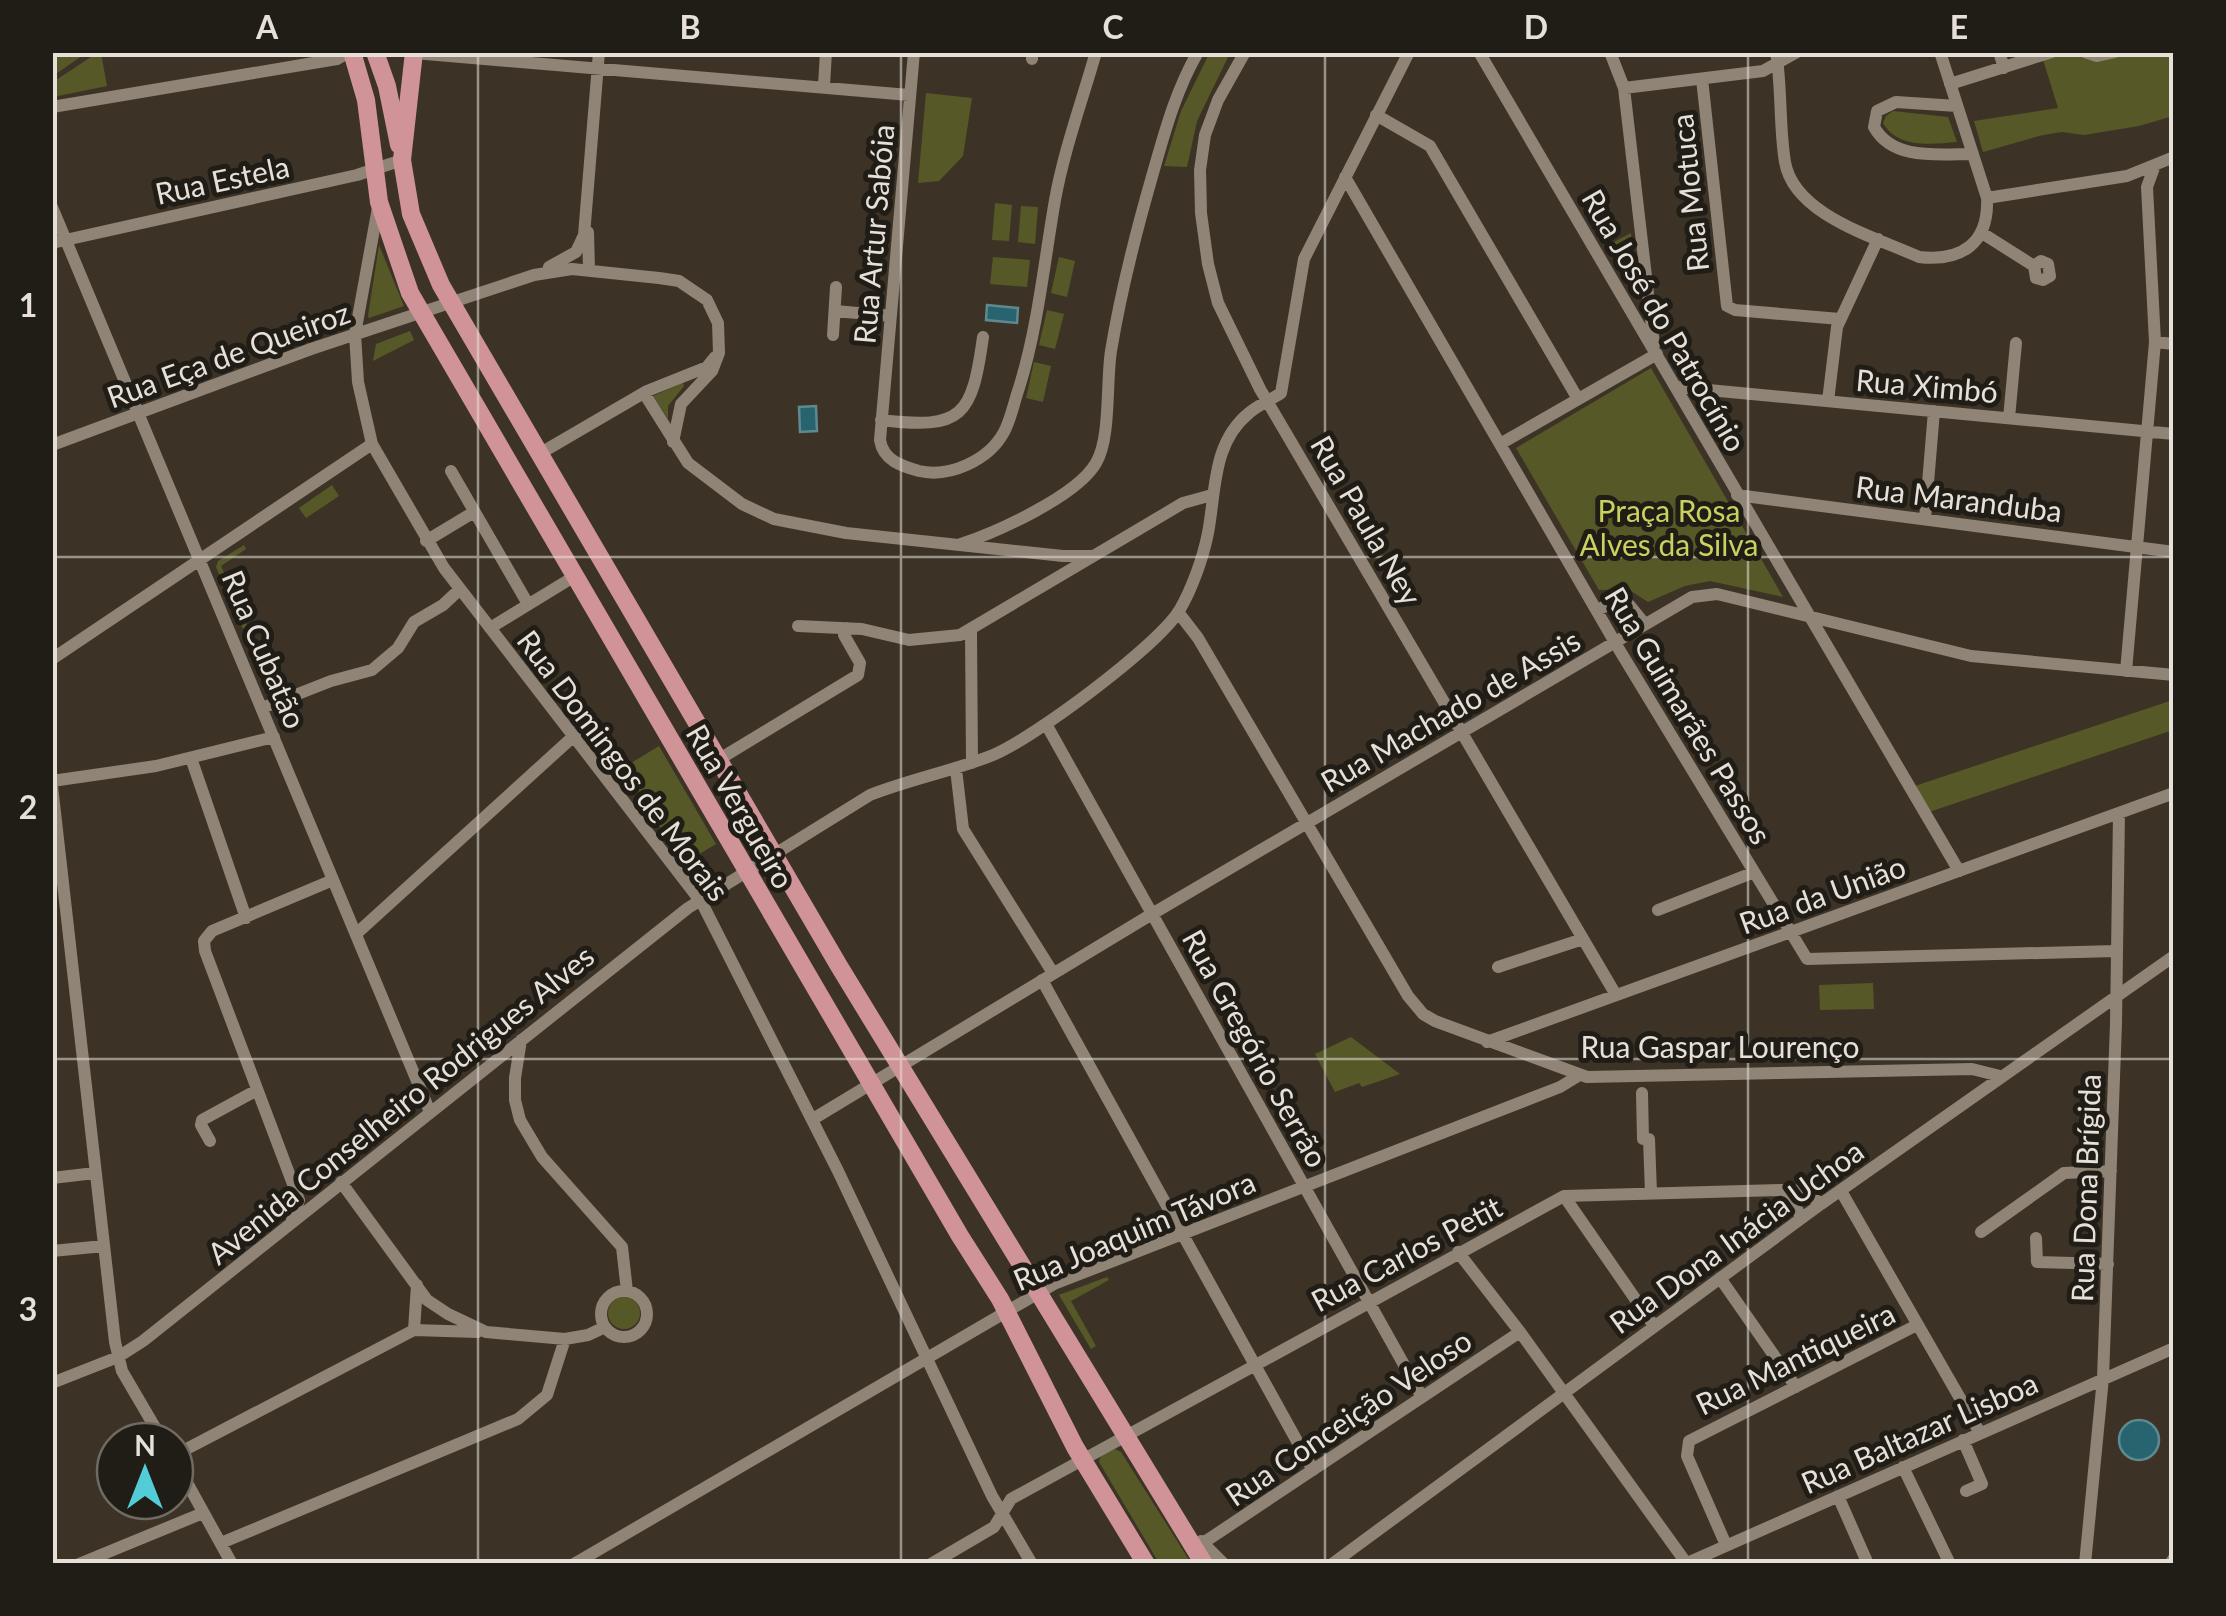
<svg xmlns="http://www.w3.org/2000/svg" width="2226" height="1616" font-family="Lato,sans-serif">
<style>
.green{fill:#565927}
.water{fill:#276470;stroke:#60898f;stroke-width:2.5}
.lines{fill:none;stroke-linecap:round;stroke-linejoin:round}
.minor{stroke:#8f8475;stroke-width:12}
.major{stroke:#d09498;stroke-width:18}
.grid{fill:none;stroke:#e6e0d8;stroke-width:2.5;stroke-opacity:0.55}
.labels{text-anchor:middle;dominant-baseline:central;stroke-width:10;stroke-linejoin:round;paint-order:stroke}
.street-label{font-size:30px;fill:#e6e0d8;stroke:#201c16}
.park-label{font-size:30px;fill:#cad15f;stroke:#201c16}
.neatline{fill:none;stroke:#e6e0d8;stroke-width:4}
.grid-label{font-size:32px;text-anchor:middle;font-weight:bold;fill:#e6e0d8}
</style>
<rect width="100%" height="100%" fill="#3c3326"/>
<path class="green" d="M53,52H86V53L53,76Z
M1210,52L1230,53L1197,121L1187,167L1164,166L1181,111Z
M97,53H101L107,86L53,97V82Z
M2041,53H2173V116L2139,126L2084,135L2062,132L2043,135L1983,152L1974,121L2058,108Z
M926,93L972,98L963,156L939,181L918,183Z
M1893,111L1948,117L1957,142C1931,144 1898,149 1883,123L1886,116Z
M995,203L1012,205L1009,241L992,240Z
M1021,206L1038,207L1035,244L1018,242Z
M1631,233L1635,294L1606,246Z
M379,245L404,306L369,318L368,316Z
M993,257L1030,260L1027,287L990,284Z
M1059,257L1075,261L1067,297L1051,293Z
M1047,310L1064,314L1055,349L1039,345Z
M410,331L414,340L373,361L376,344Z
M1034,362L1051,366L1043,402L1026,398Z
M1651,368L1783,597L1710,581L1685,586L1648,602L1628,589L1599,590L1516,448Z
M683,383L684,386L668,406V419L653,396Z
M332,485L339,496L306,518L299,508Z
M244,545L246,549L221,566L248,627L243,629L216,567L218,561Z
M2171,692L2173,745L2170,731L1929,812L1915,786L2170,701Z
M659,746L716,844L686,862L618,771Z
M1873,983L1874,1009L1820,1010L1819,985Z
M1351,1037L1400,1074L1362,1087L1359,1083L1335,1092L1315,1054Z
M1107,1277L1109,1280L1071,1301L1096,1346L1091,1349L1059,1295Z
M608 1313a16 16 0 1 1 32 0a16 16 0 1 1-32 0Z
M1115,1449L1121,1452L1191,1563H1159L1099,1462L1101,1456Z"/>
<path class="water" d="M987,305L1018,308L1017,323L986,320Z
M816,406L817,431L800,432L799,407Z
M2119 1440a20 20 0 1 1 40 0a20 20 0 1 1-40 0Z"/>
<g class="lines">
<path class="minor" d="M914,52L880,440C883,460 901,466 919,471C950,478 989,460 1004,432C1011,419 1014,402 1019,388C1038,327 1044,263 1055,200C1064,150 1082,101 1096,52
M1032,52V59
M1245,52L1218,100L1205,135L1200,170L1201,213L1208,264L1218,303L1260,389L1616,995
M1479,52L1959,871
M1610,52L1624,88L1654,345
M1776,52C1782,88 1779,126 1785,162C1794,215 1875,237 1919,257C1962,262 1989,243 1987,198L1940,52
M1999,52L2004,68
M2085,52L2097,56L2115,52
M414,53L909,95
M1702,79L1727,306L1735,310L1840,319
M1950,84L2052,52
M824,85L826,52
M1624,88L1763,71L1797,52
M1957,106L1896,102L1877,111L1874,127C1893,161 1939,154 1973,154
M52,107L337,59L349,52
M1376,115L1430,146L1578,399
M1345,177L1620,651L1807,959L2115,951
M1987,198L2127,176L2174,157
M379,202L355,334L358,382L372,444L444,568L702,903L838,1171L992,1496L1032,1564
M52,207L430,1112
M588,232L589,269
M1982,233L2034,266L2041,261L2048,264L2050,276L2043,280L2036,278L2034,266
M52,243L357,175L402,160
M549,267L576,252L584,235L599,52
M835,311L891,316
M833,335L836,287
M2155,342L2174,344
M1677,387L2174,434
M644,393L688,463L742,504L774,519L846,533L1063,556H1093
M1828,401L1837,327L1878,239
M2009,418L2016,343
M881,420C963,430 972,416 983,337
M1500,444L1657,354
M52,445L311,349L534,275L572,269L659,278L679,281L707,300L718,323L719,353L712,371L681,404L673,442
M539,454L647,391L707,367L715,357
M451,471L528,604
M1737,495L2174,552
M1925,519L1934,411
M426,541L474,512
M961,544C997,532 1077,496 1096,463C1111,438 1106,382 1111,351C1121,290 1136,232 1153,173C1165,131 1176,90 1198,52
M1597,610L1617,601H1626L1644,623
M1178,612L1198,638L1408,996L1423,1014L1435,1021L1587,1077L1972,1069L2000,1076
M798,626L862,629L909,640L960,635L1183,503L1212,495
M490,628L575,576
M971,631L972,763
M52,659L372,444
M2126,671L2155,342L2147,187L2155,165
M262,708L331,681L372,670L398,648L414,622L443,605L459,590
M1046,724L1422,1397
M191,758L246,918
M718,760L858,675L860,663L844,635L847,628
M956,769L963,829L1053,973
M52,781L156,766L274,737
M52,786L115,1342L122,1371L163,1441
M1658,910L1752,873
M356,934L575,735
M1498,967L1583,939
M1042,980L1313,1470
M521,1040L515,1078V1100L520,1120L542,1157L622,1247L627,1291
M1487,1042L2174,793
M1642,1093L1643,1139H1649L1651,1193
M813,1119L1152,914L1692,597L1717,594L1971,656L2174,675
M210,1141L201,1125L202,1120L257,1090
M52,1178L95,1173
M341,1182L427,1300L448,1314L486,1332L565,1339L588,1335L605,1327
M1781,1190L1804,1191L1821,1204
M1841,1191L1980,1433
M1564,1196L1654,1326
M292,1220L299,1200L205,951L204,941L212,931L333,880
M1981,1232L2064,1173L2111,1171
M2036,1238L2037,1262L2108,1264
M52,1251L104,1246
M1458,1252L1520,1332L1687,1564
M1720,1278L1796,1387
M601 1314a23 23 0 1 1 46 0a23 23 0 1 1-46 0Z
M414,1330L477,1332
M414,1330L417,1285
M52,1383L118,1357L143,1341L688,908L870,795C911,779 953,771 993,755C1034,738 1156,647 1179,611C1192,589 1203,558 1208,533C1216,491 1212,443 1249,413C1258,405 1271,400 1281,393L1304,259L1409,52
M1963,1440L1982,1484L1966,1491
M175,1455L414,1330
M175,1461L232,1564
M1903,1467L1950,1564
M1838,1496L1868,1564
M1201,1541L1224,1564
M221,1543L518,1419L547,1395L565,1339
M1203,1543L1520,1332
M1726,1545L1687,1456L1689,1441L1917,1325
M79,1564L203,1513
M574,1564L1054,1284L1560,1087L1578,1076
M931,1564L994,1527L1011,1499L1564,1196L1781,1190L1790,1197L1802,1218
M1332,1564L1821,1204L2174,956
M1685,1564L2174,1348
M2085,1564L2103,1378L2116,1023L2119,813
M2170,1564L2174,1558"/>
<path class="major" d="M352,52L366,100L379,202L410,293L960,1236L1000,1299L1075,1447L1146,1564
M375,52L387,86L399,145
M414,52L402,160L411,214L441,285L839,966L1204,1564"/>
</g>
<path class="grid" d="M478,52V1564M901,52V1564M1325,52V1564M1748,52V1564M52,557H2174M52,1059H2174"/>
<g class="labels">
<g class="street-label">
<text transform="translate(222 179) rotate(-12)">Rua Estela</text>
<text transform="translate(1689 193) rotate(-96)">Rua Motuca</text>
<text transform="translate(873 234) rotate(-85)">Rua Artur Sabóia</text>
<text transform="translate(1665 320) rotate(60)">Rua José do Patrocínio</text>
<text transform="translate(228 354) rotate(-20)">Rua Eça de Queiroz</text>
<text transform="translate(1927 385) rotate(5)">Rua Ximbó</text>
<text transform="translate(1959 498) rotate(7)">Rua Maranduba</text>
<text transform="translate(1367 520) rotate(60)">Rua Paula Ney</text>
<text transform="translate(265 649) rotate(67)">Rua Cubatão</text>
<text transform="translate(1450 710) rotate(-30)">Rua Machado de Assis</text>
<text transform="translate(1689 715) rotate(59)">Rua Guimarães Passos</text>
<text transform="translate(624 765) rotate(53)">Rua Domingos de Morais</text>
<text transform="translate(741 806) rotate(60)">Rua Vergueiro</text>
<text transform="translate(1822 894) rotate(-20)">Rua da União</text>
<text x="1720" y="1046">Rua Gaspar Lourenço</text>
<text transform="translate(1256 1048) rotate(61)">Rua Gregório Serrão</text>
<text transform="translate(400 1104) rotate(-39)">Avenida Conselheiro Rodrigues Alves</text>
<text transform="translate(2085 1188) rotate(-88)">Rua Dona Brígida</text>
<text transform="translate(1134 1230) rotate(-23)">Rua Joaquim Távora</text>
<text transform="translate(1736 1236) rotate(-36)">Rua Dona Inácia Uchoa</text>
<text transform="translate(1406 1253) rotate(-28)">Rua Carlos Petit</text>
<text transform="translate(1795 1358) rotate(-26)">Rua Mantiqueira</text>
<text transform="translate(1348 1417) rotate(-34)">Rua Conceição Veloso</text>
<text transform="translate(1919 1432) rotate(-24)">Rua Baltazar Lisboa</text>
</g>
<g class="park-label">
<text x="1669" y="510">Praça Rosa<tspan x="1669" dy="34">Alves da Silva</tspan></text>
</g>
</g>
<rect width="2226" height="1616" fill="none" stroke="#201c16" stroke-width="110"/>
<g transform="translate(145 1471)"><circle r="48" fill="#201c16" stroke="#6f6a64" stroke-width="2.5"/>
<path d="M0-8L18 38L0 25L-18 38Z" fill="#52ccd6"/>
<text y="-15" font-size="28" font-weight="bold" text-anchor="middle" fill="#e6e0d8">N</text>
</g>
<rect x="55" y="55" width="2116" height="1506" class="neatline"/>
<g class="grid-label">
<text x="267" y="39">A</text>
<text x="690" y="39">B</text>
<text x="1113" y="39">C</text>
<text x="1536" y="39">D</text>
<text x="1959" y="39">E</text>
<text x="28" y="317">1</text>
<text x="28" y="819">2</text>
<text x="28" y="1321">3</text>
</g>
</svg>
